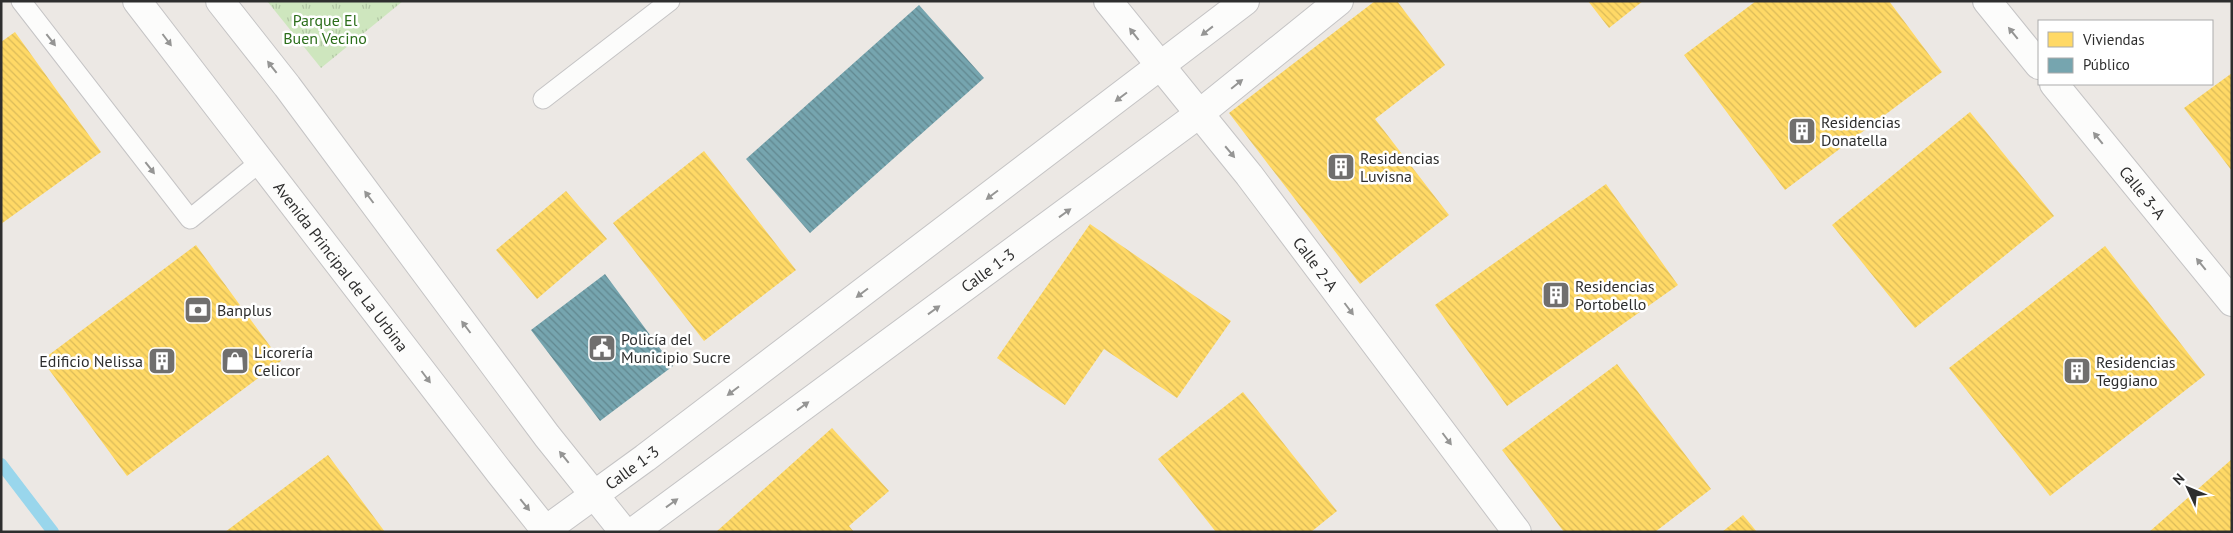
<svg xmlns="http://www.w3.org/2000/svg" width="2233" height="533" font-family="'PT Sans',sans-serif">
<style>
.grass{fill:url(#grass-tufts)}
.homes{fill:url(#homes-back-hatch)}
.public{fill:url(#public-back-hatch)}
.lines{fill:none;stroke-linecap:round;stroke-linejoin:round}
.stream{stroke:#99d6ec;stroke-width:12}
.service-casing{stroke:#c5c4c5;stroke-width:21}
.minor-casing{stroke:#c5c4c5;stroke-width:30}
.secondary-casing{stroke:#c5c4c5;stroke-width:30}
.service{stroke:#fcfcfb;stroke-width:19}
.minor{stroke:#fcfcfb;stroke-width:28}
.secondary{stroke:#fcfcfb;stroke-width:28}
.oneway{fill:#959594}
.labels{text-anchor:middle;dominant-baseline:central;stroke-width:5;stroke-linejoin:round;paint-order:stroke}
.park-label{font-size:16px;fill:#2c6e1b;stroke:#fff}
.poi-label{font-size:16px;fill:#2e2e2e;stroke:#fff;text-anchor:start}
.street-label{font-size:16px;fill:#2e2e2e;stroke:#fff}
</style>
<defs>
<pattern id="grass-tufts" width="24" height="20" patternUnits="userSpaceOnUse" patternTransform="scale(1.25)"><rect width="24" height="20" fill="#cee6be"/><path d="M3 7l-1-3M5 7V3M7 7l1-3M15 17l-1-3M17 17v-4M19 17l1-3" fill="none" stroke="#b1c6a4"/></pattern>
<pattern id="homes-back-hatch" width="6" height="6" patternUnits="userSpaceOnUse" patternTransform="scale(1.25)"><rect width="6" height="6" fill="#ffd966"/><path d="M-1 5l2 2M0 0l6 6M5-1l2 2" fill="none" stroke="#dbbb59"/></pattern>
<pattern id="public-back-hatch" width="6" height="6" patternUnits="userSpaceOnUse" patternTransform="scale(1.25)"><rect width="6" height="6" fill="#76a5af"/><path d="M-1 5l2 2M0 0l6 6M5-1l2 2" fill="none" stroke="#61878f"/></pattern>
</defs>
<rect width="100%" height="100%" fill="#ece8e4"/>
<path class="grass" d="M267,1H403L321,68Z"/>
<path class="homes" d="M1375,1H1397L1445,65L1375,119L1449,215L1360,284L1229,113Z
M1588,1H1643L1609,28Z
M1756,1H1889L1942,72L1785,190L1684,55Z
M15,32L101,152L1,224V42Z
M2232,73V171L2184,108Z
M1970,112L2054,216L1915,328L1832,225Z
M704,151L796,270L704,341L613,223Z
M1606,184L1678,285L1507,406L1435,305Z
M566,191L607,239L537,299L496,250Z
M1090,224L1231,321L1177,398L1104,349L1065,405L997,358Z
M196,245L281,361L127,476L42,360Z
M2105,246L2205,375L2050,496L1949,368Z
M1617,364L1711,489L1655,532H1564L1502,450Z
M1243,392L1337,511L1311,532H1216L1158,459Z
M832,428L889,491L849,526L854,532H716Z
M328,455L385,532H225Z
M2232,459V532H2149Z
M1743,515L1757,532H1722Z"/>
<path class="public" d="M919,5L984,78L810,233L746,159Z
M605,274L673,366L600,421L531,330Z"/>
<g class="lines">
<path class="stream" d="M1,464L53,532"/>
<defs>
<path id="service" d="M21,1L190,219L260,162
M543,99L670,1"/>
<g id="minor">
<path id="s1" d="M1108,1L1249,175L1517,532"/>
<path d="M1987,1L2039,65"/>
<path id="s2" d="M2054,84L2232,302"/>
<path id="s3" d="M543,532L645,458L1245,1"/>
<path id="s4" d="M633,532L1199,114L1339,1"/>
</g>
<g id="secondary">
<path id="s5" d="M137,1L500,473L547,532"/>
<path d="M220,1L287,86L547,436L624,532"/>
</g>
</defs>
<use href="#service" class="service-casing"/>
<use href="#minor" class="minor-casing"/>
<use href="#secondary" class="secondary-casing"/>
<use href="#service" class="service"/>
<use href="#minor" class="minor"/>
<use href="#secondary" class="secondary"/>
</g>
<defs><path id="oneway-solid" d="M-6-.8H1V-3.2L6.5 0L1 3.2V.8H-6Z" transform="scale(1.25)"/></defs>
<g class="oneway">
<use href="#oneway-solid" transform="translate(1207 31) rotate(142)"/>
<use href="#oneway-solid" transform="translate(2013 33) rotate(-129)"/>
<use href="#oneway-solid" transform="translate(1134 34) rotate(-128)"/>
<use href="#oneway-solid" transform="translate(51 40) rotate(52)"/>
<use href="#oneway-solid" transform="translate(167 40) rotate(53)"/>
<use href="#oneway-solid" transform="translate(272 67) rotate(-128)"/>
<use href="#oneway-solid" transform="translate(1237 84) rotate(-39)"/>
<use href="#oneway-solid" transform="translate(1121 97) rotate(143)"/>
<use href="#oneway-solid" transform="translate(2098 138) rotate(-129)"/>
<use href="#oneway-solid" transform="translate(1230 152) rotate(50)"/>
<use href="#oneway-solid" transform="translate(150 168) rotate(52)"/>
<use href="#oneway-solid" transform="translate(992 195) rotate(143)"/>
<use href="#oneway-solid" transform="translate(369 197) rotate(-127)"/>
<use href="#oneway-solid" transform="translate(1065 213) rotate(-36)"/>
<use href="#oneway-solid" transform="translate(2201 264) rotate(-129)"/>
<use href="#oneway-solid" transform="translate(862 293) rotate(143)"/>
<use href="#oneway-solid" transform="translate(1349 309) rotate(53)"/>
<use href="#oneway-solid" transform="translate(934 310) rotate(-36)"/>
<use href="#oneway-solid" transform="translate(466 327) rotate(-127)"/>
<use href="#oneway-solid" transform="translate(426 377) rotate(53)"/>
<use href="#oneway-solid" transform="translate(733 391) rotate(143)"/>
<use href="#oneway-solid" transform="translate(803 406) rotate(-36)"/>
<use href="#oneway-solid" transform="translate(1447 439) rotate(53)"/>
<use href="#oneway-solid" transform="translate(564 457) rotate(-129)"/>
<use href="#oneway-solid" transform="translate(672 503) rotate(-36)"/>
<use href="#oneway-solid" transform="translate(525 505) rotate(51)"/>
</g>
<defs>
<symbol id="building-square" viewBox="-11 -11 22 22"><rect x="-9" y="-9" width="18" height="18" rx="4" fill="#706f6e" stroke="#fff"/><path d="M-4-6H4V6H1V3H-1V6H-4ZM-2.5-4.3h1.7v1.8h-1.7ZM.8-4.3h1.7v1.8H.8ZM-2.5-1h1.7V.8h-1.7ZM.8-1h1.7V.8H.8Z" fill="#fff"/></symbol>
<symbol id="bank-square" viewBox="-11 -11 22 22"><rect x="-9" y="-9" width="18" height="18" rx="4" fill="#706f6e" stroke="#fff"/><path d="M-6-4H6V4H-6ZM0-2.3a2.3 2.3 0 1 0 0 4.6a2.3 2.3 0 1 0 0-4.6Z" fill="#fff"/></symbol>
<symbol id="civic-square" viewBox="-11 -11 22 22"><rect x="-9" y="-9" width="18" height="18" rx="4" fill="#706f6e" stroke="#fff"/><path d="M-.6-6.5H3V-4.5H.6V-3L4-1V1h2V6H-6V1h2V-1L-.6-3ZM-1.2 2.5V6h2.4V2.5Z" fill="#fff"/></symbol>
<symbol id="shop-square" viewBox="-11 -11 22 22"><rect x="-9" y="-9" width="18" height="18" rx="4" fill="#706f6e" stroke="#fff"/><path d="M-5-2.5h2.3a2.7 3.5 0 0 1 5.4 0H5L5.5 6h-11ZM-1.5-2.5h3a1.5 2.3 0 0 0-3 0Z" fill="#fff"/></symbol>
</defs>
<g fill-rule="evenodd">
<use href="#building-square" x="1786" y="115" width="32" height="32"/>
<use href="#building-square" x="1325" y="151" width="32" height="32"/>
<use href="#building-square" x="1540" y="279" width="32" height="32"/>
<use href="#bank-square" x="182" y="294" width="32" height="32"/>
<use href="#civic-square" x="586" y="332" width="32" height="32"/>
<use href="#building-square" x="146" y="345" width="32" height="32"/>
<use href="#shop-square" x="219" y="345" width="32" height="32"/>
<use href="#building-square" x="2061" y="355" width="32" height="32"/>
</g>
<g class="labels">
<g class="park-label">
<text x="325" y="20">Parque El<tspan x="325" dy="18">Buen Vecino</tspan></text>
</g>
<g class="poi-label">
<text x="1821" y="122">Residencias<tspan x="1821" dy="18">Donatella</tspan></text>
<text x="1360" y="158">Residencias<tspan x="1360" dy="18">Luvisna</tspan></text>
<text x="1575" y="286">Residencias<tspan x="1575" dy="18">Portobello</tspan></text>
<text x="217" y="310">Banplus</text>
<text x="621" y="339">Policía del<tspan x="621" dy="18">Municipio Sucre</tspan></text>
<text x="254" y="352">Licorería<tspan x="254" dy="18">Celicor</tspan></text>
<text x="143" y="361" text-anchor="end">Edificio Nelissa</text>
<text x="2096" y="362">Residencias<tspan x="2096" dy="18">Teggiano</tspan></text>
</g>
<g class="street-label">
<text stroke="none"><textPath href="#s2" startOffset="140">Calle 3-A</textPath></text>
<text stroke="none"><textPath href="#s1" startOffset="335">Calle 2-A</textPath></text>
<text stroke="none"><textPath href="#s5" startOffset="335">Avenida Principal de La Urbina</textPath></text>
<text stroke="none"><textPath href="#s4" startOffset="441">Calle 1-3</textPath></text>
<text stroke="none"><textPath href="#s3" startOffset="110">Calle 1-3</textPath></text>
</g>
</g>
<rect width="2233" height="533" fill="none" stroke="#2e2e2e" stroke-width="5"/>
<rect x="2038" y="20" width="175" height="65" fill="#ffffff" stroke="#ababab"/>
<rect x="2048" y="32" width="25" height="15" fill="#ffd966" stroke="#ababab"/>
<text x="2083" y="45" font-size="15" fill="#2e2e2e">Viviendas</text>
<rect x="2048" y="58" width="25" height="15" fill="#76a5af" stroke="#ababab"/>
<text x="2083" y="70" font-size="15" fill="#2e2e2e">Público</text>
<g transform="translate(2188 488) rotate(314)" stroke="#ffffff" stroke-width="4" paint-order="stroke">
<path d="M0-4L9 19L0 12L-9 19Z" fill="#2e2e2e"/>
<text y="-8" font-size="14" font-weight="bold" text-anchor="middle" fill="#2e2e2e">N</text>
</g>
</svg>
